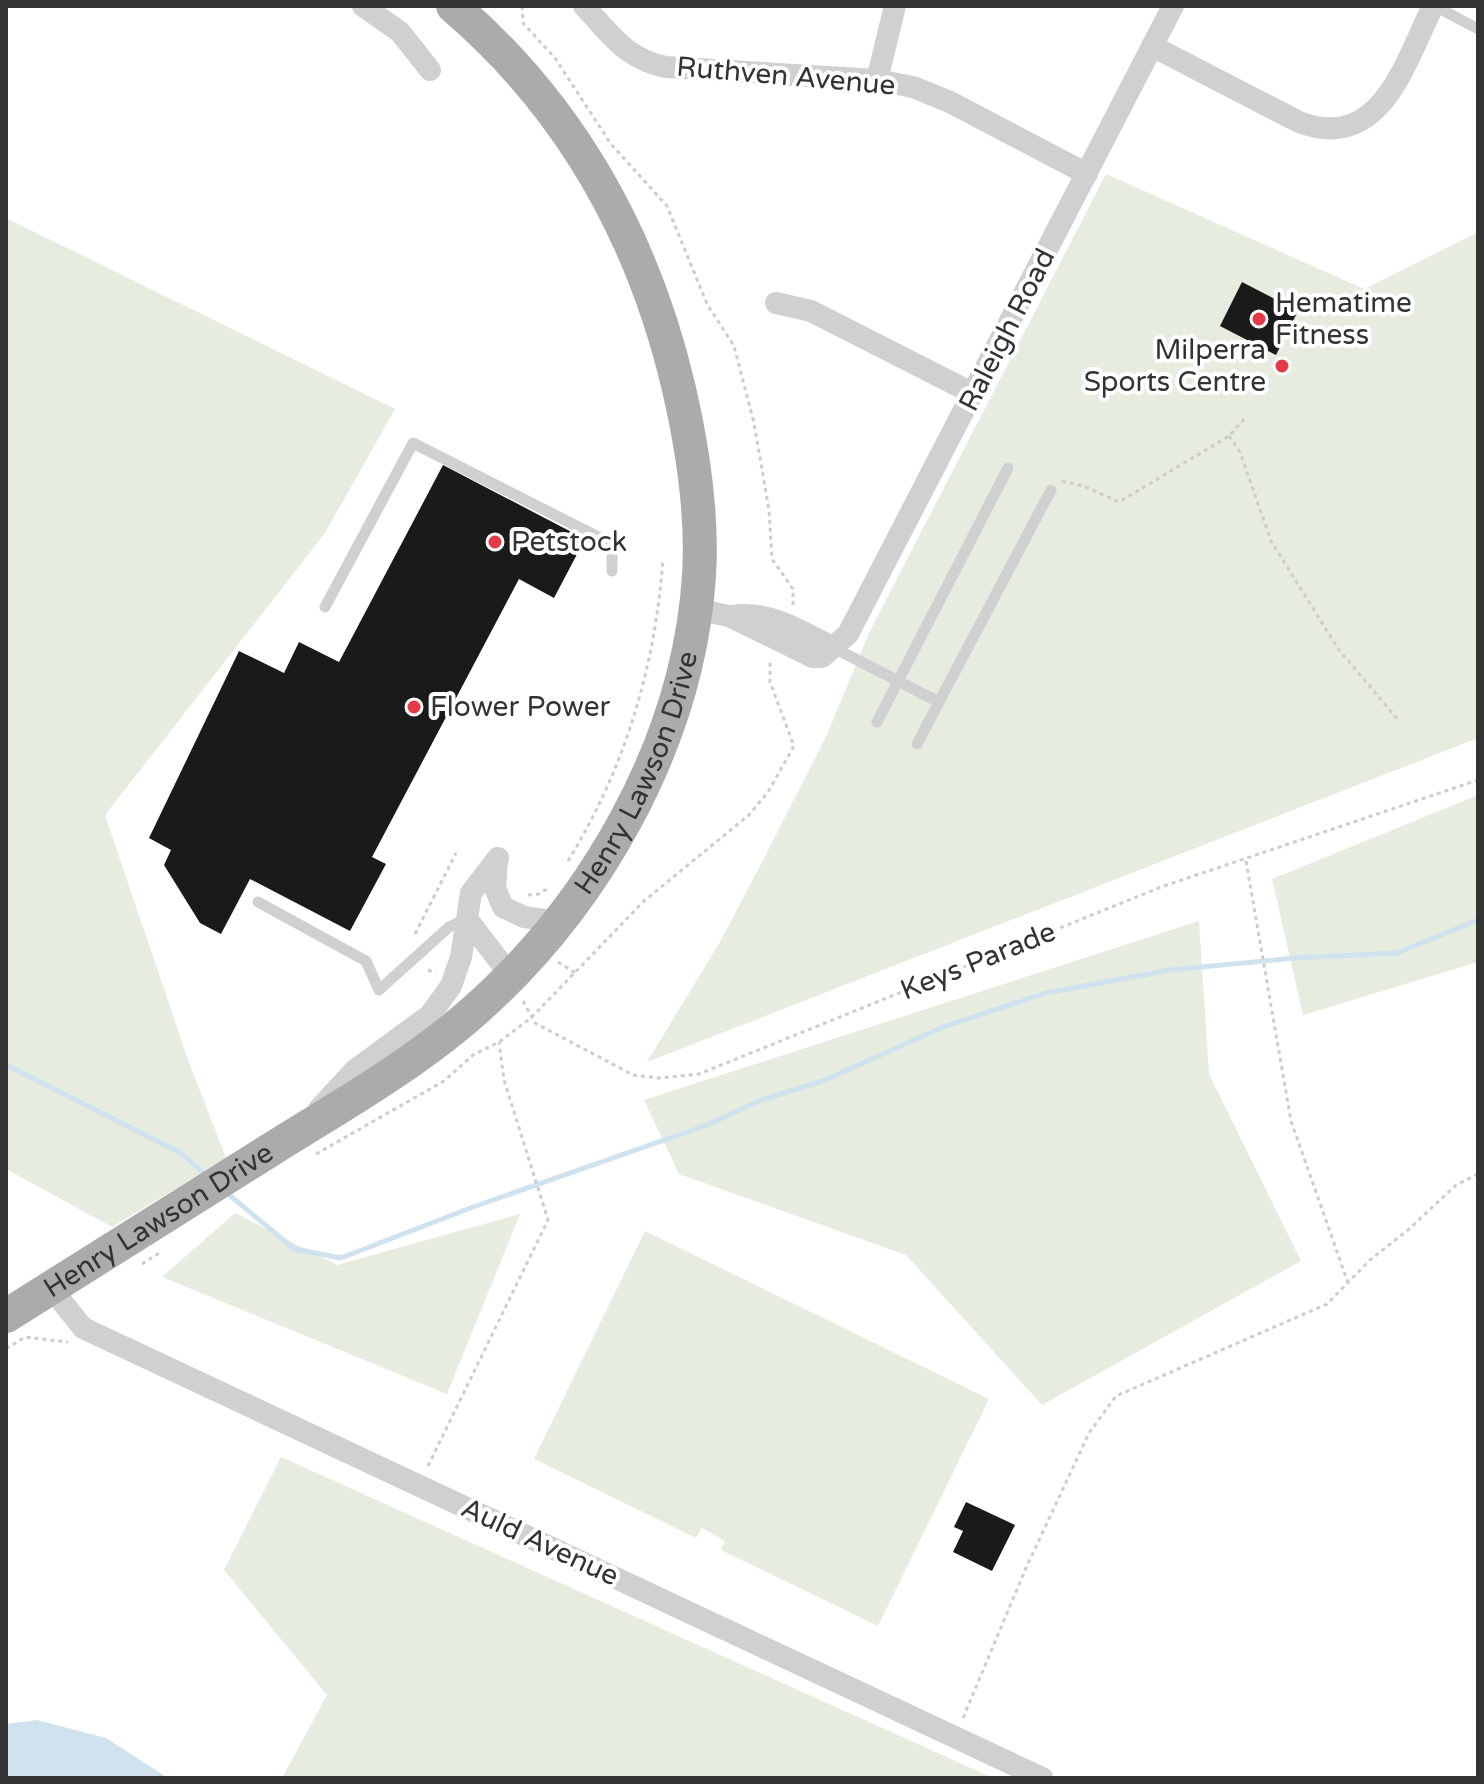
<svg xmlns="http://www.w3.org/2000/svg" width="1484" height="1784" font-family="'Varela Round',sans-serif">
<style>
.green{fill:#e6ecdf}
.water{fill:#cfe2ee}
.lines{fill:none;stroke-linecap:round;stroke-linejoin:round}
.stream{stroke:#cfe2ee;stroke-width:5}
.building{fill:#1a1a1a}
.path{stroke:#cdcdcd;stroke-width:3;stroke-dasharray:4 4;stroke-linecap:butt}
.service{stroke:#d0d0d0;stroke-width:11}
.minor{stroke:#d0d0d0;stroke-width:22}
.primary{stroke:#ababab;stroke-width:34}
.poi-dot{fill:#e63946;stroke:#fff;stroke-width:3}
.labels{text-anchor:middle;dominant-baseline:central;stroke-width:8;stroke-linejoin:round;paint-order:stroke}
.street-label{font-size:28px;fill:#333;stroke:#fff}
.poi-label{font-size:28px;fill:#333;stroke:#fff;text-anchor:start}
</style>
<rect width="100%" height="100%" fill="#fff"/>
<path class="green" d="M1106,174L1364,289L1478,232V738L647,1062L720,942L760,866L826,737L869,633Z
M6,218L395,409L325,533L105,815L187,1057L226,1158L112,1227L6,1169Z
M1478,795V962L1303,1015L1272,879Z
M1199,921L1209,1074L1301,1261L1042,1405L906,1255L679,1174L644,1100Z
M235,1213L337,1265L520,1214L447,1394L162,1277Z
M645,1231L989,1399L878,1626L721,1550L725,1541L702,1528L696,1538L534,1459Z
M281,1457L909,1740L993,1778H282L327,1695L224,1570Z"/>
<path class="water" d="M37,1720L106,1738L168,1778H6V1724Z"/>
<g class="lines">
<path class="stream" d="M6,1065L181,1153L207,1176
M227,1193L294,1249L341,1258L473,1207L707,1125L761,1100L823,1081L943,1027L1046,993L1170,970L1295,958L1397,953L1478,920"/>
</g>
<path class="building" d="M1242,282L1298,311L1276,355L1220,326Z
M443,465L585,539L554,598L519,579L372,857L386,864L350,931L250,879L221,934L200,923L164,865L171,850L149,838L239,651L284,673L299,642L339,662Z
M966,1502L1015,1525L992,1571L953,1552L963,1531L954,1527Z"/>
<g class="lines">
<path class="path" d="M522,6L523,23L555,58L611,144L667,206L707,304L734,346L754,423L769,510L772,559L793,589V605
M1229,436L1240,452L1271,541L1339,650L1399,721
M1062,481L1083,486L1119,502L1229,436L1247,416
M568,861C625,768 655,668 663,559
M1246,861L1291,1121L1348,1283
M528,895L539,894L550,887
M415,934L456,853
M558,962L575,973
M428,970L436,973
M523,1001L535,1023L633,1075L659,1078L699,1074L1161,887L1478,780
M316,1154L444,1081L473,1055L499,1042L531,1018L644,901L749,815L768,792L794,746L770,682V659
M142,1264L159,1253
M6,1349L25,1337L68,1342
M428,1466L548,1220L504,1080L499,1042
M963,1718L1026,1568L1089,1433L1116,1396L1327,1304L1370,1260L1408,1230L1456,1185L1478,1174"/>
<path class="service" d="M1435,6L1478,29
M325,607L413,443L612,544V571
M832,647L939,702L1051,490
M877,722L1008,468
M917,744L939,702
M258,902L366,961L379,990L449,927L466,919"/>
<path class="minor" d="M363,6L400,32L430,70
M584,6C611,34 625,59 666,67L877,80L913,87L950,102L1087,174
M1152,46L1299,122C1381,153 1404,64 1433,6
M877,80L895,6
M776,303L811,311L974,394
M695,609L729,616L813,657H822L848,634L1173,6
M732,616C769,610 800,631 832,647
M497,859L495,888L503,907L524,917L557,922
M467,919L511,976
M319,1109L355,1070L430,1015L451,986L461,957L471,893L498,858
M51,1288L83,1328L1042,1778"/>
<path class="primary" id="s1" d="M6,1316C93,1262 180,1207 267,1152C334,1110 405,1070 465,1019C593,910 688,744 699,576C703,513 693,450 679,389C644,239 571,107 453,6"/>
</g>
<g class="poi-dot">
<circle cx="1259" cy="319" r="8"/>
<circle cx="1282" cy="366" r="8"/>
<circle cx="495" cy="542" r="8"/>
<circle cx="414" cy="707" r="8"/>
</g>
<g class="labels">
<g class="street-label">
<text transform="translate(786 76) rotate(5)">Ruthven Avenue</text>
<text transform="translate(1007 330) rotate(-63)">Raleigh Road</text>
<text stroke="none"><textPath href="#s1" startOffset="852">Henry Lawson Drive</textPath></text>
<text transform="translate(978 961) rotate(-22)">Keys Parade</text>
<text stroke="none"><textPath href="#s1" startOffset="180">Henry Lawson Drive</textPath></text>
<text transform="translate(540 1542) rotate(25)">Auld Avenue</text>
</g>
<g class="poi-label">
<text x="1275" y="303">Hematime<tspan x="1275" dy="32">Fitness</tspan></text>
<text x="1266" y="350" text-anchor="end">Milperra<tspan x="1266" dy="32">Sports Centre</tspan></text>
<text x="511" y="542">Petstock</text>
<text x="430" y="707">Flower Power</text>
</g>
</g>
<rect width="1484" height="1784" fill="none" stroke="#333333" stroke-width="16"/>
</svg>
